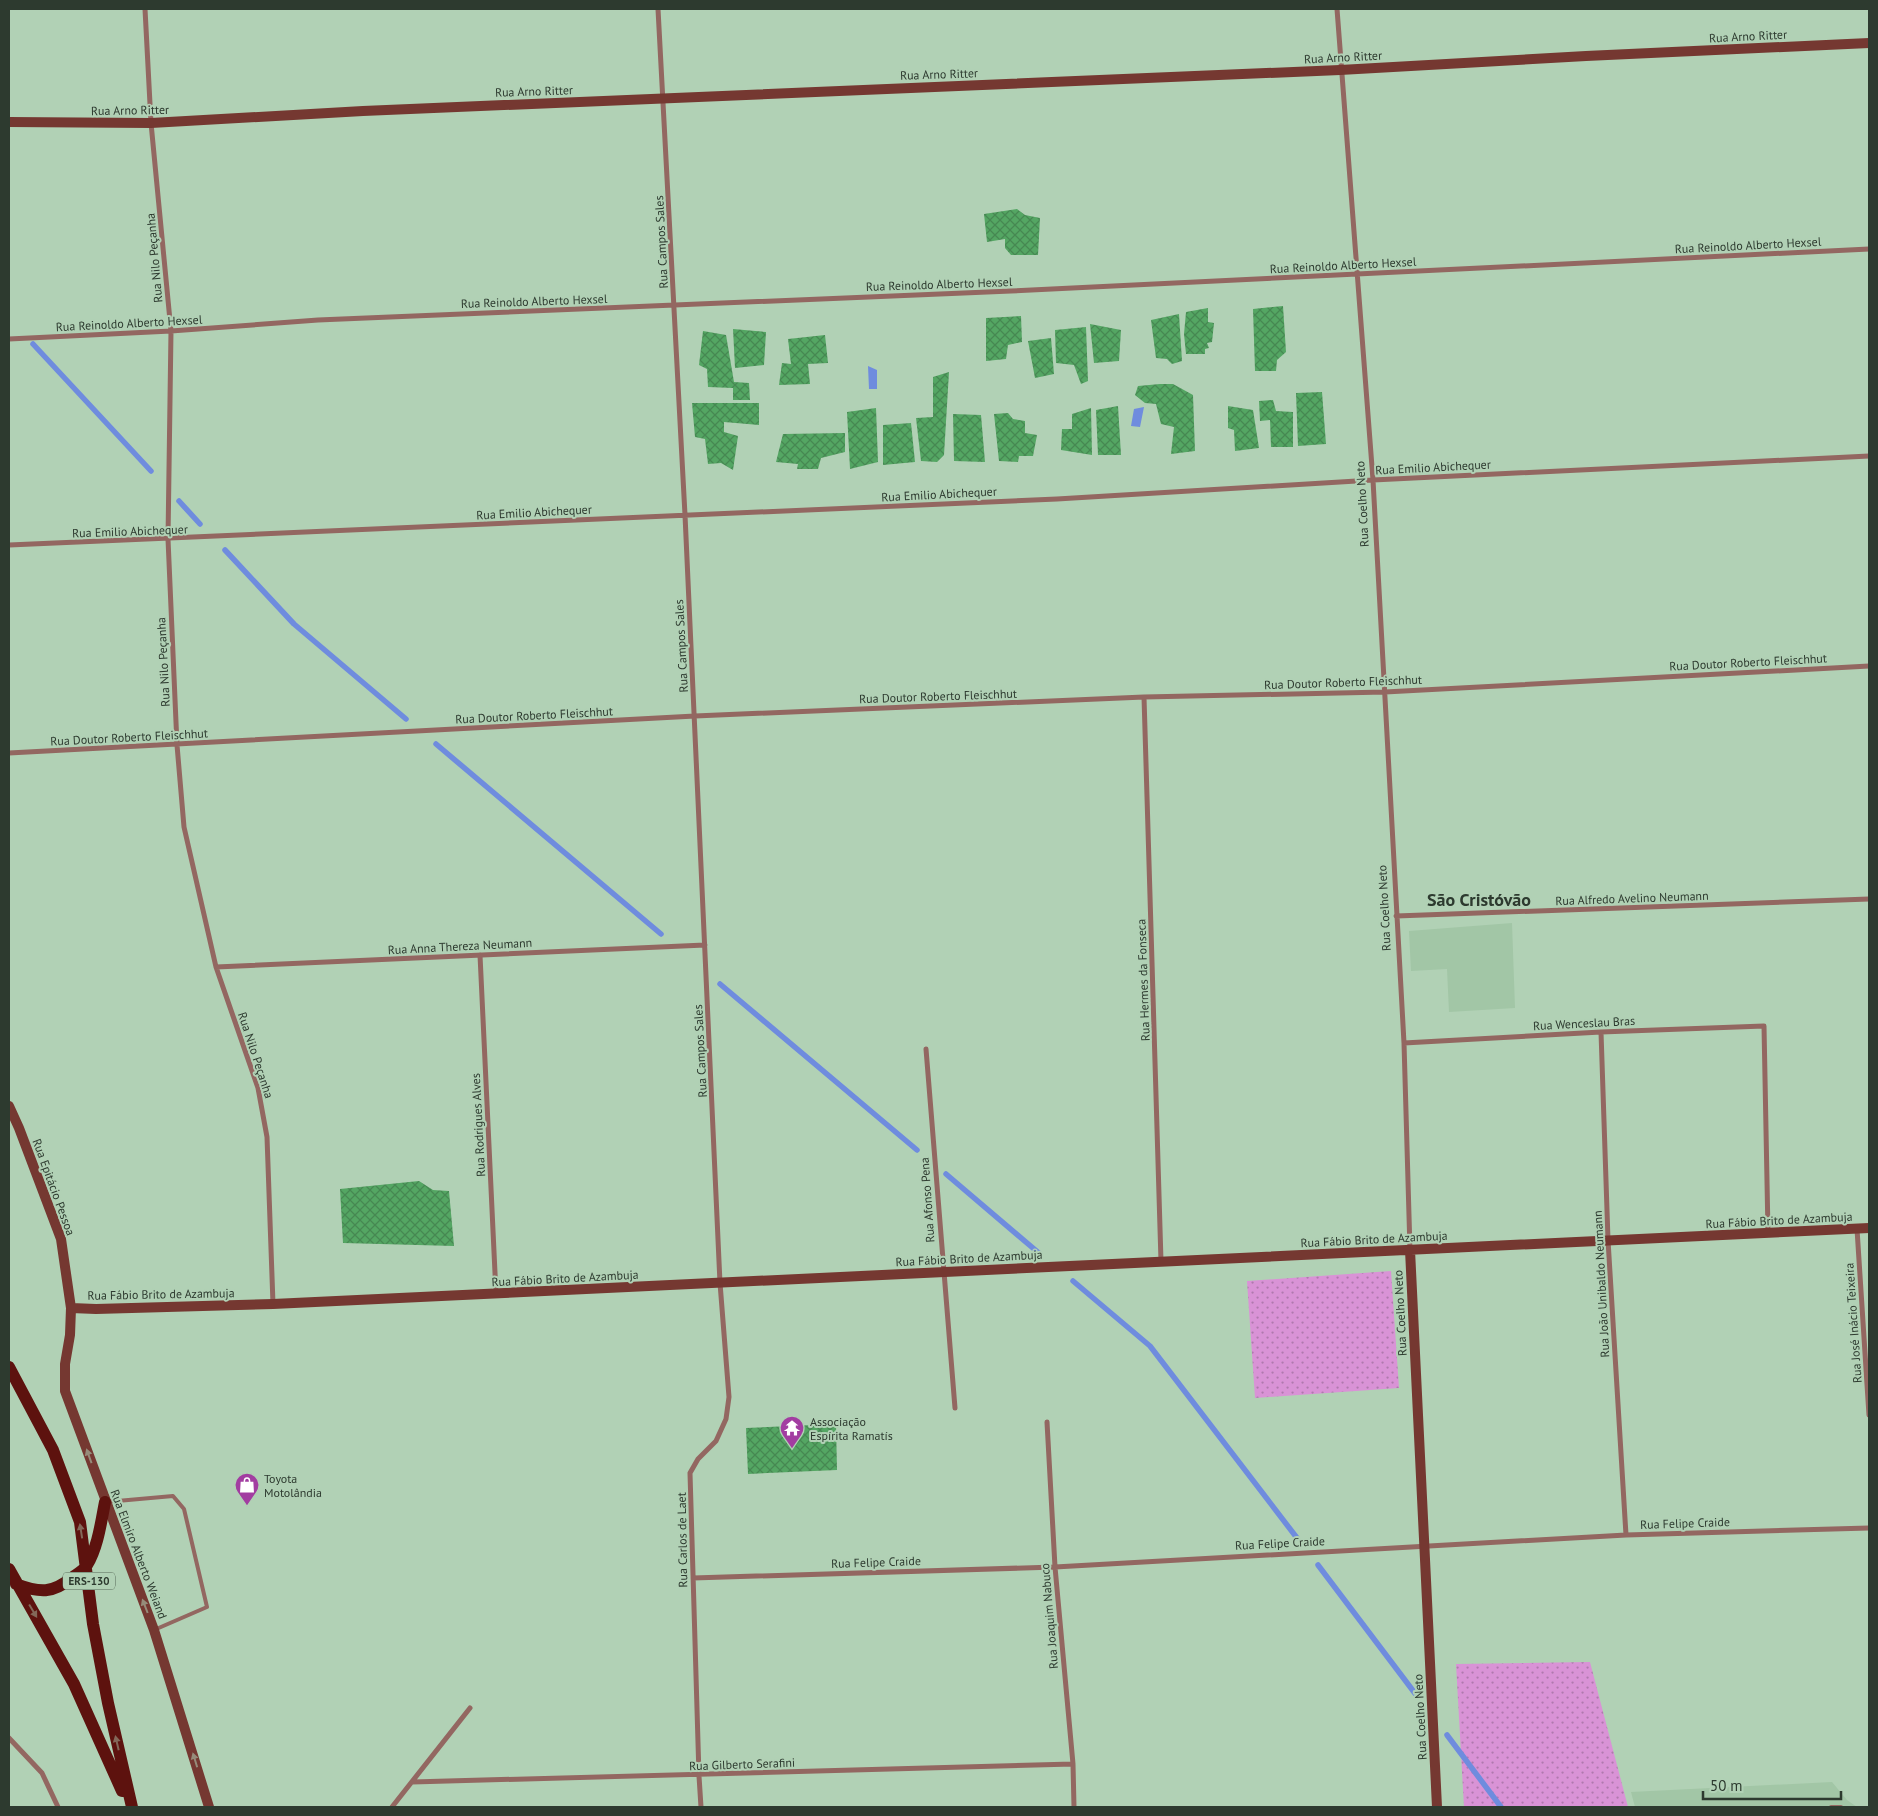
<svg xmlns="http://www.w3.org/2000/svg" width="1878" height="1816" font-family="'PT Sans',sans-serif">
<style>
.built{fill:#a2c6a6}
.park{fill:url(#park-dots)}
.water{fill:#6f8cde}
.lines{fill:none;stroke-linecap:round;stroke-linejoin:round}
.stream{stroke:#6f8cde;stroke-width:5.5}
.building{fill:url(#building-cross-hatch)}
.lane{stroke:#936761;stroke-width:4}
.street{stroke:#936761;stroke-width:5}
.secondary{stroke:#753831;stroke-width:10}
.primary{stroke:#5d120e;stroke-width:12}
.oneway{fill:#968c7a}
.oneway2{fill:#836859}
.labels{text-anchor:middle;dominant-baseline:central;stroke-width:4;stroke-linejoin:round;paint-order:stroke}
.shield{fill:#b1d1b5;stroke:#556757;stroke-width:1}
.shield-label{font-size:11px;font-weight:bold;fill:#2d3a2f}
.street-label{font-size:12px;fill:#2d3a2f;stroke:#b1d1b5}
.poi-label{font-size:12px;fill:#2d3a2f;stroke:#b1d1b5;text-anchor:start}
.district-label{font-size:18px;font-weight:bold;fill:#2d3a2f;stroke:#b1d1b5}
</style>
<defs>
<pattern id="park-dots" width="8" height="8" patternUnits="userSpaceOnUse" patternTransform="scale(1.25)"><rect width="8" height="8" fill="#d993d6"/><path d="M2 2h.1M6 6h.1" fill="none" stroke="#b079ae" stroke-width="1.8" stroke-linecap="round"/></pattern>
<pattern id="building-cross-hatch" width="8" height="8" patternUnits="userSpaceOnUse" patternTransform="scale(1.25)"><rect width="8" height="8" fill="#54a663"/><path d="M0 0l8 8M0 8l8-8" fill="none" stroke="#468852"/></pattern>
</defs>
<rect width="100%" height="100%" fill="#b1d1b5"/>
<path class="built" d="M1512,923L1515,1008L1449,1012L1447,969L1411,971L1409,931Z
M1832,1782L1847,1800L1857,1807H1635L1631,1792Z"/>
<path class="park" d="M1391,1271L1399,1388L1255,1398L1247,1281Z
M1590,1662L1628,1807H1464L1456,1664Z"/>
<path class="water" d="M868,366L877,370V389H869Z
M1144,407L1140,427L1131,426L1134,409Z"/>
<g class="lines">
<path class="stream" d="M33,344L151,471
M179,501L200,524
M225,550L294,624L406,719
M436,744L661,934
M720,984L917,1150
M946,1174L1040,1254
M1073,1281L1150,1346L1297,1538
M1318,1565L1417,1696
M1447,1735L1501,1807"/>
</g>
<path class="building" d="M1017,209L1025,215L1040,218L1038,255H1011L1005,248V239L987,242L984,214Z
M1283,306L1286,352L1277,360L1276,371H1255L1253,309Z
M1208,308V322L1214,323L1212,342L1207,343L1209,348L1205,349V354H1186L1184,334L1186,312Z
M1179,314L1182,361L1172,364L1167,359L1156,358L1151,320Z
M1021,316L1022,342L1008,345L1006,359L986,361V318Z
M1090,324L1121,330L1119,361L1094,363Z
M1086,327L1088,381L1081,384L1074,365L1056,363L1055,330Z
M733,329L766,332L764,365L735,368Z
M703,331L726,335L734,382L749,383L750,400H733V388L708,387L707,369L699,365Z
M825,335L828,363L808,364L810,384L779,385L782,363L791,364L788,339Z
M1051,338L1054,374L1035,378L1028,341Z
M949,372L944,455L937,462L921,461L916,418L933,417V377Z
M1160,384H1173L1193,395L1195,451L1171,454L1174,427L1161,424L1156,404L1145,403L1135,395L1138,386Z
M1322,392L1326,444L1298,446L1296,393Z
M1273,400L1276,411L1293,412V447H1271L1270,420L1260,421L1259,401Z
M692,403H759V425L724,422V432L738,436L733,470L721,463L708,464L705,439L695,437Z
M1118,406L1121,455H1098L1096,410Z
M1228,406L1253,410L1259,448L1235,451L1234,430L1228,428Z
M876,408L878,462L850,469L847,412Z
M1091,408L1092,455L1061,450L1062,429H1072V414Z
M1008,413L1013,419L1025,421V433L1037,435L1033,456H1019L1018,462L999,461L994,414Z
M953,414L981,415L985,462L954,461Z
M911,423L915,462L883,465V425Z
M845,433V452L821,458L818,469H797L798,464L776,462L783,434Z
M419,1181L433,1190L449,1191L454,1246L343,1243L340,1189Z
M836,1424L837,1470L748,1474L746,1428Z"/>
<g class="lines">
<path class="lane" d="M106,1502L173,1496L184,1509L207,1607L154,1630
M1831,1807H1841"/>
<path class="street" d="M145,9L151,123L171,331L168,539L177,745L184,827L216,967L258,1088L267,1137L273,1304
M658,9L685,515L720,1283L729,1397L726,1419L716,1441L698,1459L690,1473L699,1776L701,1807
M1337,9L1373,480L1404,1043L1410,1250
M9,339L171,331L318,320L1011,291L1869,249
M9,545L1057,499L1373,480L1869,456
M1144,697L1161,1261
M9,753L695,716L1144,697L1385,692L1869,666
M1396,916L1869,899
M480,955L496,1294
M216,967L705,945
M1601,1032L1608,1240L1626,1535
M1404,1043L1601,1032L1764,1026L1768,1233
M926,1049L955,1408
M1857,1229L1869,1415
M1047,1422L1055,1567L1073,1764L1074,1807
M693,1578L1055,1567L1626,1535L1869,1528
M9,1738L42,1773L58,1807
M412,1782L1073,1764
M392,1807L470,1708"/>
<path class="secondary" d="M9,122L151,123L363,111L1340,70L1586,56L1869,43
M9,1106L19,1128L61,1239L71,1308L70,1335L65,1364V1391L154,1630L209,1807
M1410,1250L1437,1807
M71,1308L96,1309L273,1304L1869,1228"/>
<path class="primary" d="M9,1367L53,1450L80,1522L93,1624L108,1703L132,1807
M9,1569L74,1684L122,1791
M16,1584C40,1593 52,1594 73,1577C77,1574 84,1570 87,1565C98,1547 101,1522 105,1502"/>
</g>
<defs><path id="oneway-solid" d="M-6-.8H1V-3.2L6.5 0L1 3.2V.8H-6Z" transform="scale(1.25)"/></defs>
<g class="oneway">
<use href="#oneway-solid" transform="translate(89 1456) rotate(-110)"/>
<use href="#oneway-solid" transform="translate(145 1606) rotate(-111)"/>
<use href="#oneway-solid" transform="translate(195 1760) rotate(-107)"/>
</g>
<g class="oneway2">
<use href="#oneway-solid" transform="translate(81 1531) rotate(-99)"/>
<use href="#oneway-solid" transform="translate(33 1611) rotate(59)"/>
<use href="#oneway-solid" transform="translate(117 1743) rotate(-103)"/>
</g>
<defs>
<symbol id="temple-pin" viewBox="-11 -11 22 30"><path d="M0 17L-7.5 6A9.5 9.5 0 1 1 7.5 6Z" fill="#a23da1" stroke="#b1d1b5"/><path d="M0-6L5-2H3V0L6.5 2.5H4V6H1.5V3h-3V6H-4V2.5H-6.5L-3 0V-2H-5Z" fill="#fff"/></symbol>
<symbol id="shop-pin" viewBox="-11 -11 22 30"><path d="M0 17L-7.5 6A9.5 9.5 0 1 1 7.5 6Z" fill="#a23da1" stroke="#b1d1b5"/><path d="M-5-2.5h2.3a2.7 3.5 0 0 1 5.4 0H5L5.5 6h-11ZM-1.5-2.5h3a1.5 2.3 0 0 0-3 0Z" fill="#fff"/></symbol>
</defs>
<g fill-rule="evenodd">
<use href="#temple-pin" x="778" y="1414" width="28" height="38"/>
<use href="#shop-pin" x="233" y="1471" width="28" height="38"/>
</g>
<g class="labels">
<rect class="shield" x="63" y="1572.5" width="52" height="17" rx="4"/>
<g class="shield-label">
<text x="89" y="1581">ERS-130</text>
</g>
<g class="street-label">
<text transform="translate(1748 36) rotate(-3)">Rua Arno Ritter</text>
<text transform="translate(1343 57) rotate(-3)">Rua Arno Ritter</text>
<text transform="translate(939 74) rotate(-2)">Rua Arno Ritter</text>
<text transform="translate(534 91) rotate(-2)">Rua Arno Ritter</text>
<text transform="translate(130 110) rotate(-1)">Rua Arno Ritter</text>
<text transform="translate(661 242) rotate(-93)">Rua Campos Sales</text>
<text transform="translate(1748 245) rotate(-3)">Rua Reinoldo Alberto Hexsel</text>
<text transform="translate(154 258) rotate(-95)">Rua Nilo Peçanha</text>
<text transform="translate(1343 265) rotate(-3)">Rua Reinoldo Alberto Hexsel</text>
<text transform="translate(939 284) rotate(-2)">Rua Reinoldo Alberto Hexsel</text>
<text transform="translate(534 301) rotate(-2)">Rua Reinoldo Alberto Hexsel</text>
<text transform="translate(129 323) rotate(-3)">Rua Reinoldo Alberto Hexsel</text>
<text transform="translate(1433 467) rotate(-3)">Rua Emilio Abichequer</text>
<text transform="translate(939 494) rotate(-3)">Rua Emilio Abichequer</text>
<text transform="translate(1362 504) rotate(-93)">Rua Coelho Neto</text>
<text transform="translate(534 512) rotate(-3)">Rua Emilio Abichequer</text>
<text transform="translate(130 531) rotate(-2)">Rua Emilio Abichequer</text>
<text transform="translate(681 646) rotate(-93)">Rua Campos Sales</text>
<text transform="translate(163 662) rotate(-93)">Rua Nilo Peçanha</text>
<text transform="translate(1748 662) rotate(-3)">Rua Doutor Roberto Fleischhut</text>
<text transform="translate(1343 682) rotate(-2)">Rua Doutor Roberto Fleischhut</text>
<text transform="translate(938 696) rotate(-2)">Rua Doutor Roberto Fleischhut</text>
<text transform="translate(534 715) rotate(-3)">Rua Doutor Roberto Fleischhut</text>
<text transform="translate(129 737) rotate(-3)">Rua Doutor Roberto Fleischhut</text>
<text transform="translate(1632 898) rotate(-2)">Rua Alfredo Avelino Neumann</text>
<text transform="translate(1384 908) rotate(-93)">Rua Coelho Neto</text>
<text transform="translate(460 946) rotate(-3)">Rua Anna Thereza Neumann</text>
<text transform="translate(1143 980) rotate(-92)">Rua Hermes da Fonseca</text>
<text transform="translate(1584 1023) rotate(-3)">Rua Wenceslau Bras</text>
<text transform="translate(700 1051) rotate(-93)">Rua Campos Sales</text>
<text transform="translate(256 1055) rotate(72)">Rua Nilo Peçanha</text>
<text transform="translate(478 1125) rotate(-93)">Rua Rodrigues Alves</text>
<text transform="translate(54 1187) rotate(70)">Rua Epitácio Pessoa</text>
<text transform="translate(927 1200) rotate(-94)">Rua Afonso Pena</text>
<text transform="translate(1779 1220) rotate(-3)">Rua Fábio Brito de Azambuja</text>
<text transform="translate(1374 1239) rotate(-3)">Rua Fábio Brito de Azambuja</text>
<text transform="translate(969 1258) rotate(-3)">Rua Fábio Brito de Azambuja</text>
<text transform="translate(565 1278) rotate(-3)">Rua Fábio Brito de Azambuja</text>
<text transform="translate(1601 1284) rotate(-93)">Rua João Unibaldo Neumann</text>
<text transform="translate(161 1294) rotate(-1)">Rua Fábio Brito de Azambuja</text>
<text transform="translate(1400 1313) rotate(-93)">Rua Coelho Neto</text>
<text transform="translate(1853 1323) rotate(-94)">Rua José Inácio Teixeira</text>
<text transform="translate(1685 1523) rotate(-2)">Rua Felipe Craide</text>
<text transform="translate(682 1540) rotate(-91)">Rua Carlos de Laet</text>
<text transform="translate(1280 1543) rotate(-3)">Rua Felipe Craide</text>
<text transform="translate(139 1554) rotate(69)">Rua Elmiro Alberto Weiand</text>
<text transform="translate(876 1562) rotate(-2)">Rua Felipe Craide</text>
<text transform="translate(1049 1616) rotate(-95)">Rua Joaquim Nabuco</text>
<text transform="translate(1420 1717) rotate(-93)">Rua Coelho Neto</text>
<text transform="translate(742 1764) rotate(-2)">Rua Gilberto Serafini</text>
</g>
<g class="poi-label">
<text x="810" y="1421">Associação<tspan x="810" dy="14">Espírita Ramatís</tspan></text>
<text x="264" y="1478">Toyota<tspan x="264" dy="14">Motolândia</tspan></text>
</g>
<g class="district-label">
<text x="1479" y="899">São Cristóvão</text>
</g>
</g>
<rect width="1878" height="1816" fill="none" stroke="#2d3a2f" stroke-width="20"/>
<path d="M1703 1791v8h138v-8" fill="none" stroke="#2d3a2f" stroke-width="2.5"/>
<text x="1710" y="1791" font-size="15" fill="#2d3a2f" stroke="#b1d1b5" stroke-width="4" paint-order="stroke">50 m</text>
</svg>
